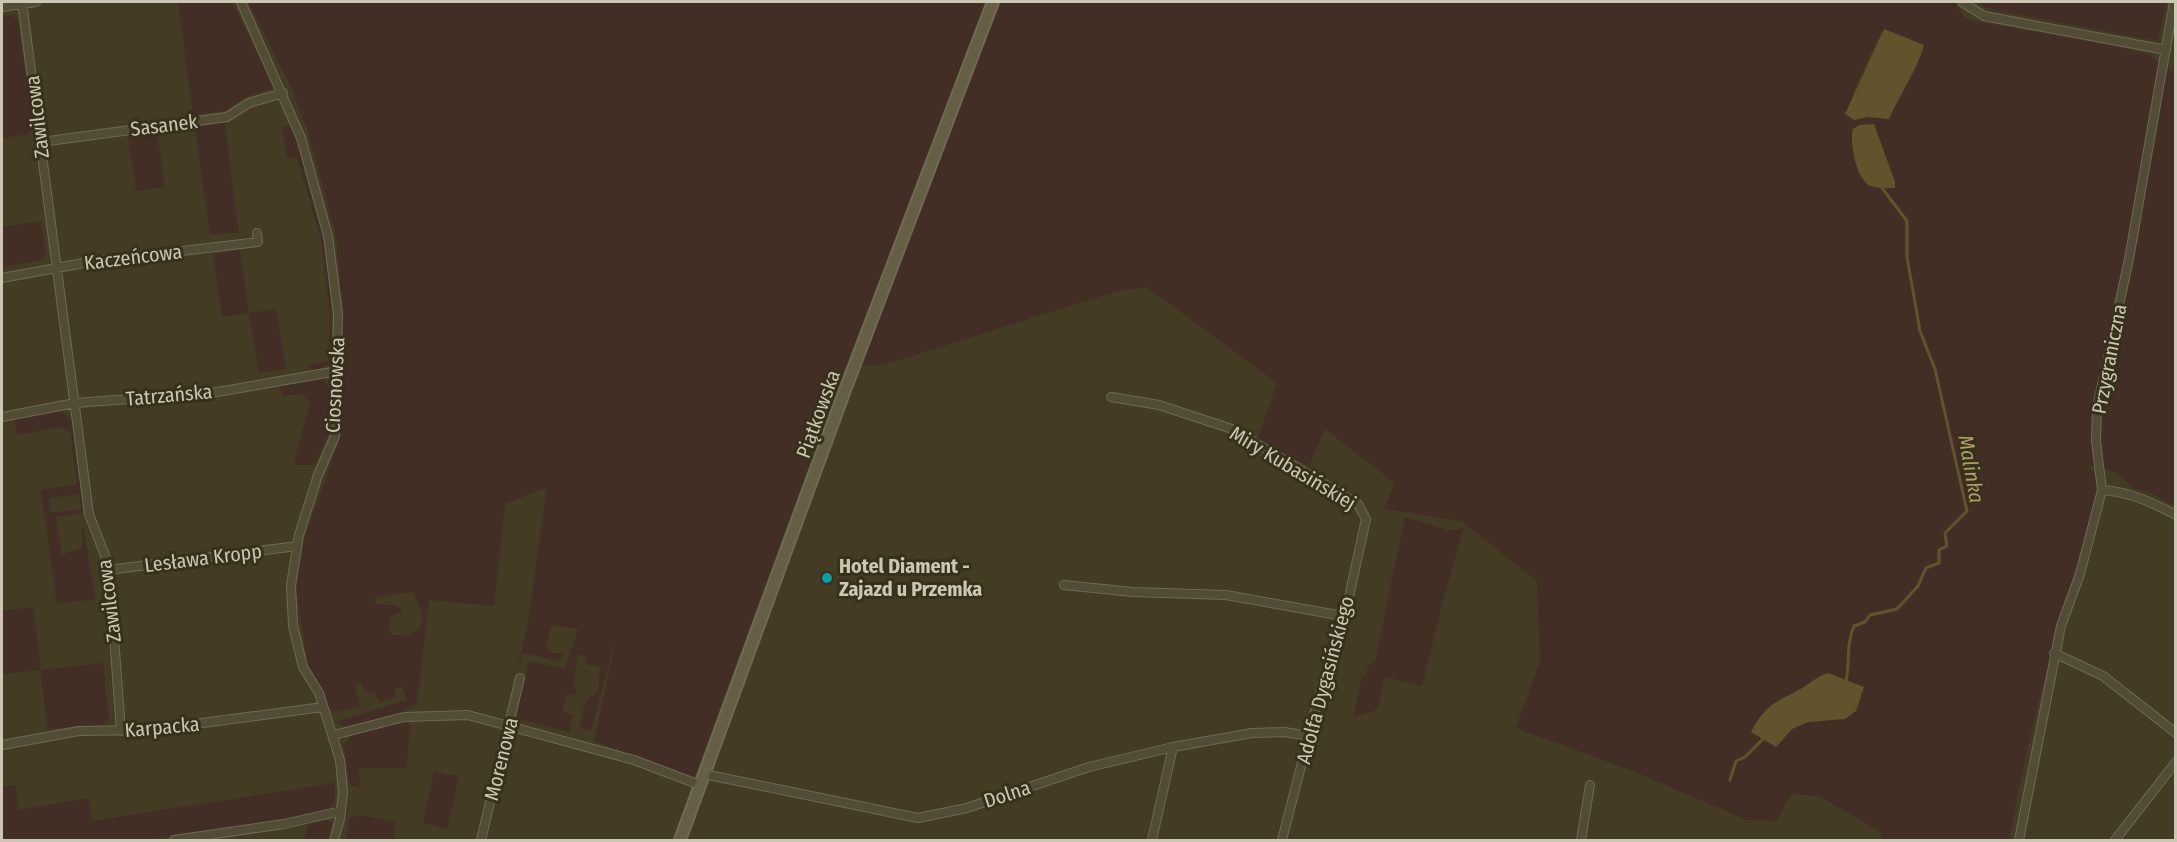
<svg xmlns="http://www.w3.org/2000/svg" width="2177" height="842" font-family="'Fira Sans Condensed',sans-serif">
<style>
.green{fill:#432e25;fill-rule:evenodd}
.water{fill:#61542c}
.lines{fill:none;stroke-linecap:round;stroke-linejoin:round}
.stream{stroke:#61542c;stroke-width:3}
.street-casing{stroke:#6f6a55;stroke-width:10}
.secondary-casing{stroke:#6f6a55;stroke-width:14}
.street{stroke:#524c37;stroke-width:8}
.secondary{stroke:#665f45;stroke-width:10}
.culture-dot{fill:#0f9aa8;stroke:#37311c;stroke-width:2}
.labels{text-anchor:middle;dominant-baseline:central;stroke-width:6;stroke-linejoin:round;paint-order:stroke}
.street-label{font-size:20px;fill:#ccc7b4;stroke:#37311c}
.poi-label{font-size:20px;font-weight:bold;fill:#ccc7b4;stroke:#37311c;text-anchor:start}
.water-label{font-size:21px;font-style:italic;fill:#af9d6a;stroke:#37311c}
</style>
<rect width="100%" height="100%" fill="#433b23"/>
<path class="green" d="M178,2H232L274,88L245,97L225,111L193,115Z
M248,2H1955L1965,19L2118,47L2147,54L2172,71L2175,56V506L2156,495L2133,488L2115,472L2088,465L2101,484C2065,602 2030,719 2009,840H1881V832L1819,796L1791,794L1776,821L1746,820L1636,772L1516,728L1540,660L1537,581L1462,521L1384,509L1395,483L1325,429L1309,466L1257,440L1277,383L1147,287L1118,291L883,365H846L694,778L594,741L618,630L591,731L579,728L586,701L598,691L600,669L598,666L587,665L586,657L582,655L577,656L573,686L577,692L574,696L567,694L562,711L573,715L569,732L516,718L529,661L565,669L578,629L551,625L546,647L552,653H564L562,658L559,661L523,653L518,669L528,622L547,487L505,504L494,606L429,600L417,704L404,712L343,727L338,721L407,700L402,687L394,689L396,697L380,702L374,691L365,693L361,682L354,684L360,706L332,713L308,665L296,590L305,536L341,436L343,314L336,235L308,132L292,89ZM1880,33L1924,45C1916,73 1900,93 1889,119L1868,117L1854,120L1853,92ZM1883,148L1890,170L1864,181L1852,155ZM414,592L422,614L421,629L405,636L392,635L389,631L390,618L395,613H402V610L396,605L375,604V597Z
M1974,2H2166L2158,41L1993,10Z
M11,15L18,20L33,128L29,134L2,138V16Z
M225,123L238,232L210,235L195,127Z
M292,125C322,202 335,282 331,365L313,371L308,365L328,361L330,315L321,240L297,158H287L282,127Z
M157,132L165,187L136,191L128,136Z
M41,221L46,254L41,260L3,267L2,227Z
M240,250L249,313L276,309L286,369L259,373L249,313L222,317L213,254Z
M323,379L330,389L328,435L314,465H293L310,404L302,394L282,396L280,386Z
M61,411L72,419L85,510L82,513L56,517L62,555L82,548V528H84L95,599L57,604L41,490L77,484L70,432L60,427L17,435L14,420ZM79,494L81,509L51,513L49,498Z
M1405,517L1451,531L1464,528L1446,589L1422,686L1384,677L1378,709L1353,718L1362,675H1366L1369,665L1375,662Z
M33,607L41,670L103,663L109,718L104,724L47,729L41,670L2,674V611Z
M405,720L411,727L406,768H359L360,788L350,785L344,746L351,736Z
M434,772L459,776L447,829L423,823Z
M335,783V802L328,810L284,820L146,840H2V787L15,785L19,810L89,798L92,821Z
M361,815L395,822L394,840H347L349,818Z
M325,820L332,823L329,840H304L309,823Z"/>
<path class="water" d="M1884,29L1924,45C1916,73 1900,93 1889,119L1868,117L1854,120L1845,114Z
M1874,124L1895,182V188C1888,188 1878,189 1871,186C1857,182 1849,142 1853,129L1859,125Z
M1828,673L1864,687L1856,711L1845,719L1808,722L1792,729L1776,747L1751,732C1767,702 1776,703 1804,687C1813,681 1818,676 1828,673Z"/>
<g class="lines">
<path class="stream" d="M1846,682C1850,662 1846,644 1854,626L1865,622L1870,615L1897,609L1918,586L1926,568L1939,563V550L1947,546L1945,533L1967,511L1935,369L1920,331L1907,257V221L1879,184
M1730,780L1736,761L1745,757L1764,738"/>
<defs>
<path id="street" d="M22,2L89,514L107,561L110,583L121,731
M241,2L301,138L328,236L338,314L335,436L318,475L299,535L291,585L293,626L303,667L319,693L340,760L343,792L340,819L334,840
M1962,2L1984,16L2166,50
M2,7L36,2
M41,142L227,117L249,103L283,93
M2,278L89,262L258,242L257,233
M1111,397L1159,405L1232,429L1358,504L1366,519L1338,647L1324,677L1282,840
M2,417L75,403L212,393L337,371
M2102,490C2130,492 2151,502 2176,515
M108,570L297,546
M1064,585L1133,592L1226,595L1343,616
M2054,653L2103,676L2176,733
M334,735L404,717L468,715L634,760L700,785
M2,745L79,731L150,730L323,707
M704,774L918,818L967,808L1089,767L1173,747L1252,733L1284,732L1310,736
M174,840L284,824L341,811
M481,840L520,678
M1152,840L1173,747
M1581,840L1590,785
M2019,840L2061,626L2080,574L2102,490L2096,441L2097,408L2129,259L2174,2
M2115,840L2176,762"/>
<path id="secondary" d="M680,840L845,390L993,2"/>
</defs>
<use href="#street" class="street-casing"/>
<use href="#secondary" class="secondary-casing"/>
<use href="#street" class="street"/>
<use href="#secondary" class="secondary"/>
</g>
<circle class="culture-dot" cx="827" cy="578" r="6"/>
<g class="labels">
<g class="street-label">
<text transform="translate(37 117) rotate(-97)">Zawilcowa</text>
<text transform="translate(164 125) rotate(-7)">Sasanek</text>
<text transform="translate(133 257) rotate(-7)">Kaczeńcowa</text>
<text transform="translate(2109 359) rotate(-79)">Przygraniczna</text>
<text transform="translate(335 385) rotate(-87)">Ciosnowska</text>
<text transform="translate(169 395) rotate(-5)">Tatrzańska</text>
<text transform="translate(818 414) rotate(-70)">Piątkowska</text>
<text transform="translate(1293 468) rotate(31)">Miry Kubasińskiej</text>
<text transform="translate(203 558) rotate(-7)">Lesława Kropp</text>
<text transform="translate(109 601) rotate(-97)">Zawilcowa</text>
<text transform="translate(1325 680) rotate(-75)">Adolfa Dygasińskiego</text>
<text transform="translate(162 727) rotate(-5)">Karpacka</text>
<text transform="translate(501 759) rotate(-76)">Morenowa</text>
<text transform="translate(1007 794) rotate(-18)">Dolna</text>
</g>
<g class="poi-label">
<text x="839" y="566">Hotel Diament -<tspan x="839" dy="23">Zajazd u Przemka</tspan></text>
</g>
<g class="water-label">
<text transform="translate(1971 469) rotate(80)">Malinka</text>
</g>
</g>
<rect width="2177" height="842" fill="none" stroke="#ccc7b4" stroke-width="6"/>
</svg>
